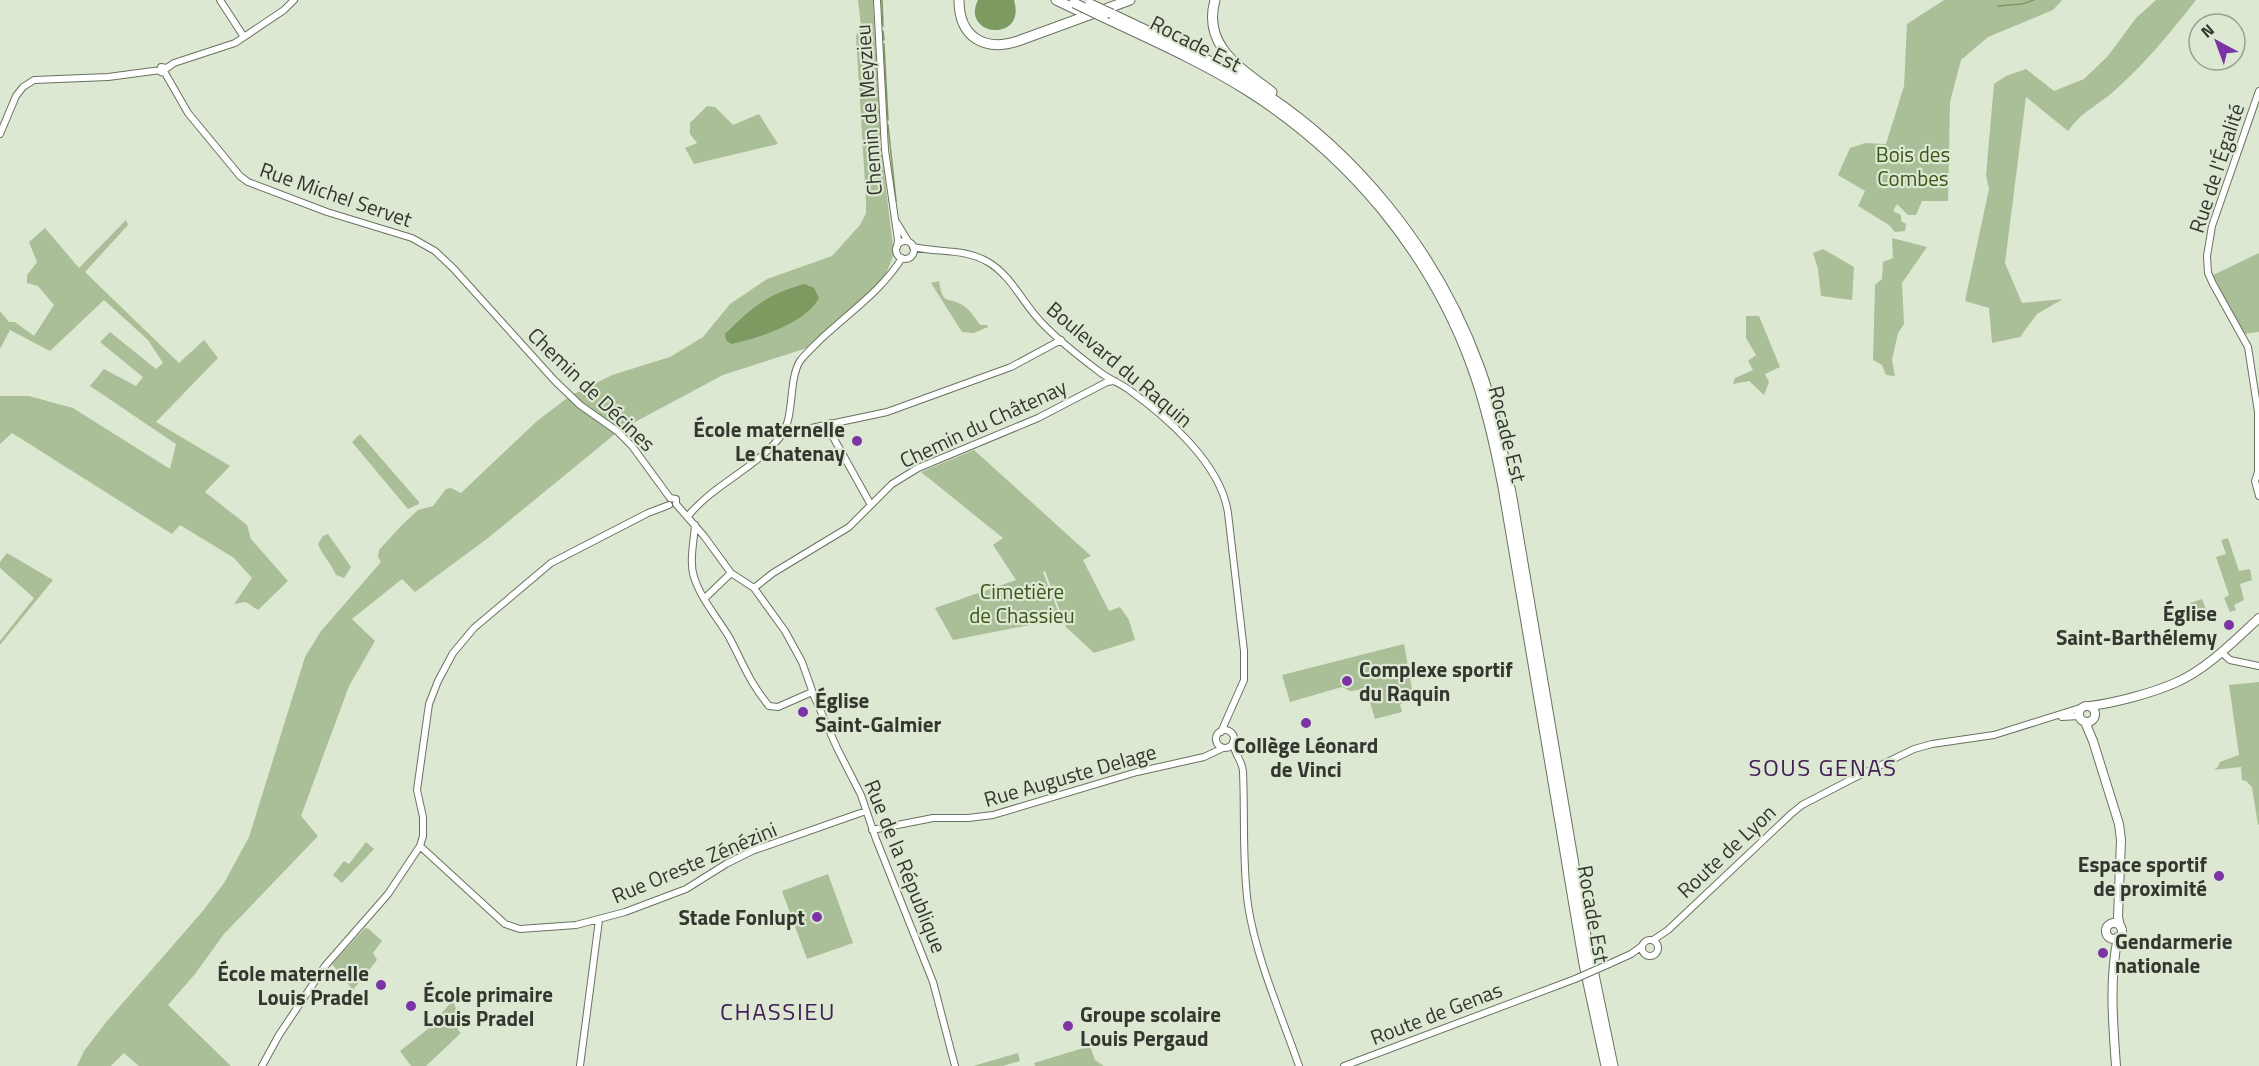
<svg xmlns="http://www.w3.org/2000/svg" width="2259" height="1066" font-family="'Titillium Web',sans-serif">
<style>
.green{fill:#aabf97}
.water{fill:#7d9a60}
.lines{fill:none;stroke-linecap:round;stroke-linejoin:round}
.stream{stroke:#7d9a60;stroke-width:1.5}
.minor-casing{stroke:#697260;stroke-width:8}
.major-casing{stroke:#697260;stroke-width:10}
.highway-casing{stroke:#697260;stroke-width:11}
.minor{stroke:#fff;stroke-width:6}
.major{stroke:#fff;stroke-width:8}
.highway{stroke:#fff;stroke-width:9}
.minor-bridge-casing{stroke:#697260;stroke-width:8;stroke-linecap:butt}
.highway-bridge-casing{stroke:#697260;stroke-width:11;stroke-linecap:butt}
.minor-bridge{stroke:#fff;stroke-width:6}
.highway-bridge{stroke:#fff;stroke-width:9}
.poi-dot{fill:#7b33a6;stroke:#dde8d3;stroke-width:2}
.labels{text-anchor:middle;dominant-baseline:central;stroke-width:4.5;stroke-linejoin:round;paint-order:stroke}
.street-label{font-size:21px;fill:#33372f;stroke:#dde8d3}
.park-label{font-size:21px;fill:#3c5719;stroke:#dde8d3}
.poi-label{font-size:21px;font-weight:bold;fill:#33372f;stroke:#dde8d3;text-anchor:end}
.quarter-label{font-size:24px;letter-spacing:1.5px;fill:#412057;stroke:#dde8d3}
</style>
<rect width="100%" height="100%" fill="#dde8d3"/>
<path class="green" d="M858,0H873L881,148L894,254L883,281L810,347L723,375L620,430L488,538L415,592L402,579L352,619L375,641L349,686L301,816L318,836L224,934L195,974L168,1005L231,1066H139L124,1053L111,1066H77L84,1051L107,1021L202,912L224,883L249,837L305,657L321,631L381,562L378,557L379,550L401,526L418,510L433,506L446,489L451,488L461,493L537,421L570,396L612,375L670,357L703,337L730,304L767,279L832,256L860,225L866,213V201L856,36L861,26Z
M1944,0H2062L2053,10L1988,37L1961,60L1950,102L1948,201H1922L1916,215H1908L1897,204L1893,211L1901,215V221L1906,224L1905,231L1895,232L1889,225L1858,206L1865,191L1838,175L1850,148L1865,143L1886,144L1904,86L1907,24Z
M2156,0H2196C2171,32 2144,65 2113,92C2095,107 2083,111 2068,131L2026,97L2005,263L2022,303L2063,299L2037,314L2020,337L1992,343L1989,308L1965,301L1989,189L1986,175L1994,84L2006,76L2026,69L2054,91L2084,79L2108,56L2136,18Z
M707,106L715,107L733,125L759,114L778,144L694,164L685,148L697,143L690,134V123Z
M126,220L128,225L85,272L179,363L204,340L218,358L156,422L230,466L205,492L247,525L251,539L288,581L258,610L246,602L234,604L252,578L234,558L180,525L172,534L12,433L0,444V396H29L73,408L170,469L176,444L90,386L104,369L136,386L143,377L100,342L110,332L156,369L163,363L148,340L104,300L50,351L10,330L0,349V311L9,322H15L34,336L54,305L38,286L27,283V275L37,262L29,242L45,228L79,268Z
M1892,238L1927,247L1902,283L1904,324L1898,333L1892,360L1895,376L1886,375L1882,365L1873,360L1875,285L1882,279L1883,262L1893,258Z
M1823,249L1854,267L1852,300L1821,296L1818,269L1813,253Z
M2259,253V332L2243,334L2213,275Z
M939,281C943,308 948,295 964,306C971,311 976,319 980,325H987L988,327L974,333L962,332L931,283Z
M1746,316H1759L1780,367L1765,374L1769,382L1764,395L1749,381L1733,384L1735,378L1753,370L1748,361L1756,355L1746,338Z
M360,434L419,502V504L408,509L352,442Z
M974,450L1091,556L1083,560L1109,611L1120,607L1129,620L1135,640L1094,653L1066,627L1045,571L1043,572L1061,619L953,640L935,608L1016,580L993,545L1003,538L921,472Z
M328,534L351,567L344,578L336,575C331,563 322,555 318,544L323,536Z
M2228,538L2239,571L2250,569L2252,580L2240,584L2244,600L2234,605L2236,610L2230,612L2224,598L2229,595L2216,557L2226,554L2221,540Z
M7,553L53,580L0,645V641L34,598L0,568V562Z
M2202,599L2209,617L2197,621L2190,603Z
M1404,644L1414,700L1400,704L1402,712L1375,719L1366,689L1350,691L1342,687L1290,702L1282,675Z
M2259,682V824L2258,825L2252,787L2246,781L2242,780L2241,767L2213,770L2217,768L2220,762L2239,755L2229,685Z
M366,842L374,849L342,883L333,875L344,861L349,864Z
M828,874L853,943L807,959L782,891Z
M365,928L369,929L382,941L373,953L377,960L353,990L332,964Z
M453,1000L458,1015L454,1016L453,1019L458,1021V1030L461,1033L426,1066H411L400,1051L428,1029Z
M1090,1046L1095,1060L1104,1066H1035L1034,1063Z
M1018,1053L1020,1061L1003,1066H973Z"/>
<path class="water" d="M978,0H1014C1027,44 960,36 978,0Z
M804,284L814,288L819,298C805,324 758,338 731,344L726,340L725,334C752,307 766,295 804,284Z"/>
<g class="lines">
<path class="stream" d="M882,0L883,26
M1998,6L2022,4L2034,0
M883,31L884,40
M884,44L888,120
M888,125L896,201"/>
<defs>
<path id="minor" d="M220,0L244,37
M294,0L284,10L235,43L174,63L167,68L161,67V72L165,73L188,113L240,176L248,182L327,212L412,238L435,251L453,268L555,381L580,405L617,431L632,446L670,498
M877,0L885,150L898,240L897,247
M2259,91L2212,226L2207,256L2208,273L2213,284L2248,347L2258,412V472L2255,481L2259,496
M0,134L16,96L23,87L34,80L108,77L161,70
M897,223L908,241
M896 250a9 9 0 1 1 18 0a9 9 0 1 1-18 0Z
M913,247C939,253 964,248 988,262C1012,276 1023,304 1042,323C1059,341 1081,358 1101,373C1109,379 1119,383 1128,389C1167,417 1221,464 1228,513L1244,651V680L1221,732
M831,423L833,437L871,505
M783,434L887,412L1011,367L1061,340
M670,498L676,499V504L704,536L731,573L754,588L785,631L802,662L814,696L837,748L861,795L876,839L933,982L955,1066
M688,516C714,484 755,469 781,436C795,418 788,380 800,361C806,353 815,345 822,338C850,312 882,290 902,258
M695,525C694,541 689,561 694,577C701,599 717,617 729,637C743,663 749,682 769,706L778,707L812,692
M754,588L773,573L849,527L892,484L918,468L1038,418L1107,382L1115,381
M704,599L731,573
M2221,652L2230,660L2259,666
M2062,717L2079,716
M1216 739a9 9 0 1 1 18 0a9 9 0 1 1-18 0Z
M1233,742C1233,753 1243,761 1243,772C1245,816 1242,861 1248,905C1256,958 1281,1014 1299,1066
M872,830L933,818H968L993,815L1137,772L1204,757L1223,748
M420,846L505,924L520,929L576,925L625,912L686,889L726,864L752,851L866,811
M1642 948a8 8 0 1 1 16 0a8 8 0 1 1-16 0Z
M1653,940L1668,930L1791,814L1802,805L1850,780L1914,749L1932,744L1994,735L2080,708
M1609,964L1631,954L1642,946
M262,1066L279,1035L325,966L388,894L420,846L423,836V817L417,790L429,704L438,681L453,653L474,628L551,563L648,513L669,505
M580,1066L599,920
M1344,1066L1575,979"/>
<path id="major" d="M2079 714a8 8 0 1 1 16 0a8 8 0 1 1-16 0Z
M2090,706C2115,703 2152,693 2175,683C2207,669 2234,641 2259,618
M2085,722L2093,741L2119,824L2121,840L2118,917L2120,926
M2106 931a8 8 0 1 1 16 0a8 8 0 1 1-16 0Z
M2116,1066C2113,1024 2109,979 2118,937"/>
<path id="highway" d="M959,0C959,37 984,52 1018,41L1130,0
M1056,0L1077,10
M1215,0C1202,46 1241,68 1272,92
M1112,14C1158,36 1206,57 1250,84C1354,148 1437,251 1479,366C1495,409 1503,453 1512,498L1586,936L1613,1066
M1103,17C1152,40 1202,62 1248,91C1349,155 1430,252 1471,364C1486,404 1495,445 1503,487L1584,964L1606,1066"/>
</defs>
<use href="#minor" class="minor-casing"/>
<use href="#major" class="major-casing"/>
<use href="#highway" class="highway-casing"/>
<use href="#minor" class="minor"/>
<use href="#major" class="major"/>
<use href="#highway" class="highway"/>
<defs>
<path id="minor-bridge" d="M1575,979L1609,964"/>
<path id="highway-bridge" d="M1074,3L1103,17
M1090,4L1112,14"/>
</defs>
<use href="#minor-bridge" class="minor-bridge-casing"/>
<use href="#highway-bridge" class="highway-bridge-casing"/>
<use href="#minor-bridge" class="minor-bridge"/>
<use href="#highway-bridge" class="highway-bridge"/>
</g>
<g class="poi-dot">
<circle cx="857" cy="441" r="6"/>
<circle cx="2229" cy="625" r="6"/>
<circle cx="1347" cy="681" r="6"/>
<circle cx="803" cy="712" r="6"/>
<circle cx="1306" cy="723" r="6"/>
<circle cx="2219" cy="876" r="6"/>
<circle cx="817" cy="917" r="6"/>
<circle cx="2103" cy="953" r="6"/>
<circle cx="381" cy="985" r="6"/>
<circle cx="411" cy="1006" r="6"/>
<circle cx="1068" cy="1026" r="6"/>
</g>
<g class="labels">
<g class="street-label">
<text transform="translate(1196 43) rotate(27)">Rocade Est</text>
<text transform="translate(868 110) rotate(-94)">Chemin de Meyzieu</text>
<text transform="translate(2216 168) rotate(-72)">Rue de l'Égalité</text>
<text transform="translate(336 194) rotate(19)">Rue Michel Servet</text>
<text transform="translate(1120 364) rotate(40)">Boulevard du Raquin</text>
<text transform="translate(592 389) rotate(44)">Chemin de Décines</text>
<text transform="translate(983 423) rotate(-25)">Chemin du Châtenay</text>
<text transform="translate(1508 434) rotate(76)">Rocade Est</text>
<text transform="translate(1070 775) rotate(-16)">Rue Auguste Delage</text>
<text transform="translate(1726 851) rotate(-43)">Route de Lyon</text>
<text transform="translate(694 862) rotate(-23)">Rue Oreste Zénézini</text>
<text transform="translate(906 866) rotate(68)">Rue de la République</text>
<text transform="translate(1594 914) rotate(80)">Rocade Est</text>
<text transform="translate(1436 1013) rotate(-21)">Route de Genas</text>
</g>
<g class="park-label">
<text x="1913" y="154">Bois des<tspan x="1913" dy="24">Combes</tspan></text>
<text x="1022" y="591">Cimetière<tspan x="1022" dy="24">de Chassieu</tspan></text>
</g>
<g class="poi-label">
<text x="845" y="429">École maternelle<tspan x="845" dy="24">Le Chatenay</tspan></text>
<text x="2217" y="613">Église<tspan x="2217" dy="24">Saint-Barthélemy</tspan></text>
<text x="1359" y="669" text-anchor="start">Complexe sportif<tspan x="1359" dy="24">du Raquin</tspan></text>
<text x="815" y="700" text-anchor="start">Église<tspan x="815" dy="24">Saint-Galmier</tspan></text>
<text x="1306" y="745" text-anchor="middle">Collège Léonard<tspan x="1306" dy="24">de Vinci</tspan></text>
<text x="2207" y="864">Espace sportif<tspan x="2207" dy="24">de proximité</tspan></text>
<text x="805" y="917">Stade Fonlupt</text>
<text x="2115" y="941" text-anchor="start">Gendarmerie<tspan x="2115" dy="24">nationale</tspan></text>
<text x="369" y="973">École maternelle<tspan x="369" dy="24">Louis Pradel</tspan></text>
<text x="423" y="994" text-anchor="start">École primaire<tspan x="423" dy="24">Louis Pradel</tspan></text>
<text x="1080" y="1014" text-anchor="start">Groupe scolaire<tspan x="1080" dy="24">Louis Pergaud</tspan></text>
</g>
<g class="quarter-label">
<text x="1823" y="767">SOUS GENAS</text>
<text x="778" y="1011">CHASSIEU</text>
</g>
</g>
<g transform="translate(2217 42) rotate(319)"><circle r="28" fill="#dde8d3" stroke="#99a191" stroke-width="1.5"/>
<path d="M0-4.5L10 22L0 15L-10 22Z" fill="#7b33a6"/>
<text y="-9" font-size="16" font-weight="bold" text-anchor="middle" fill="#33372f">N</text>
</g>
</svg>
